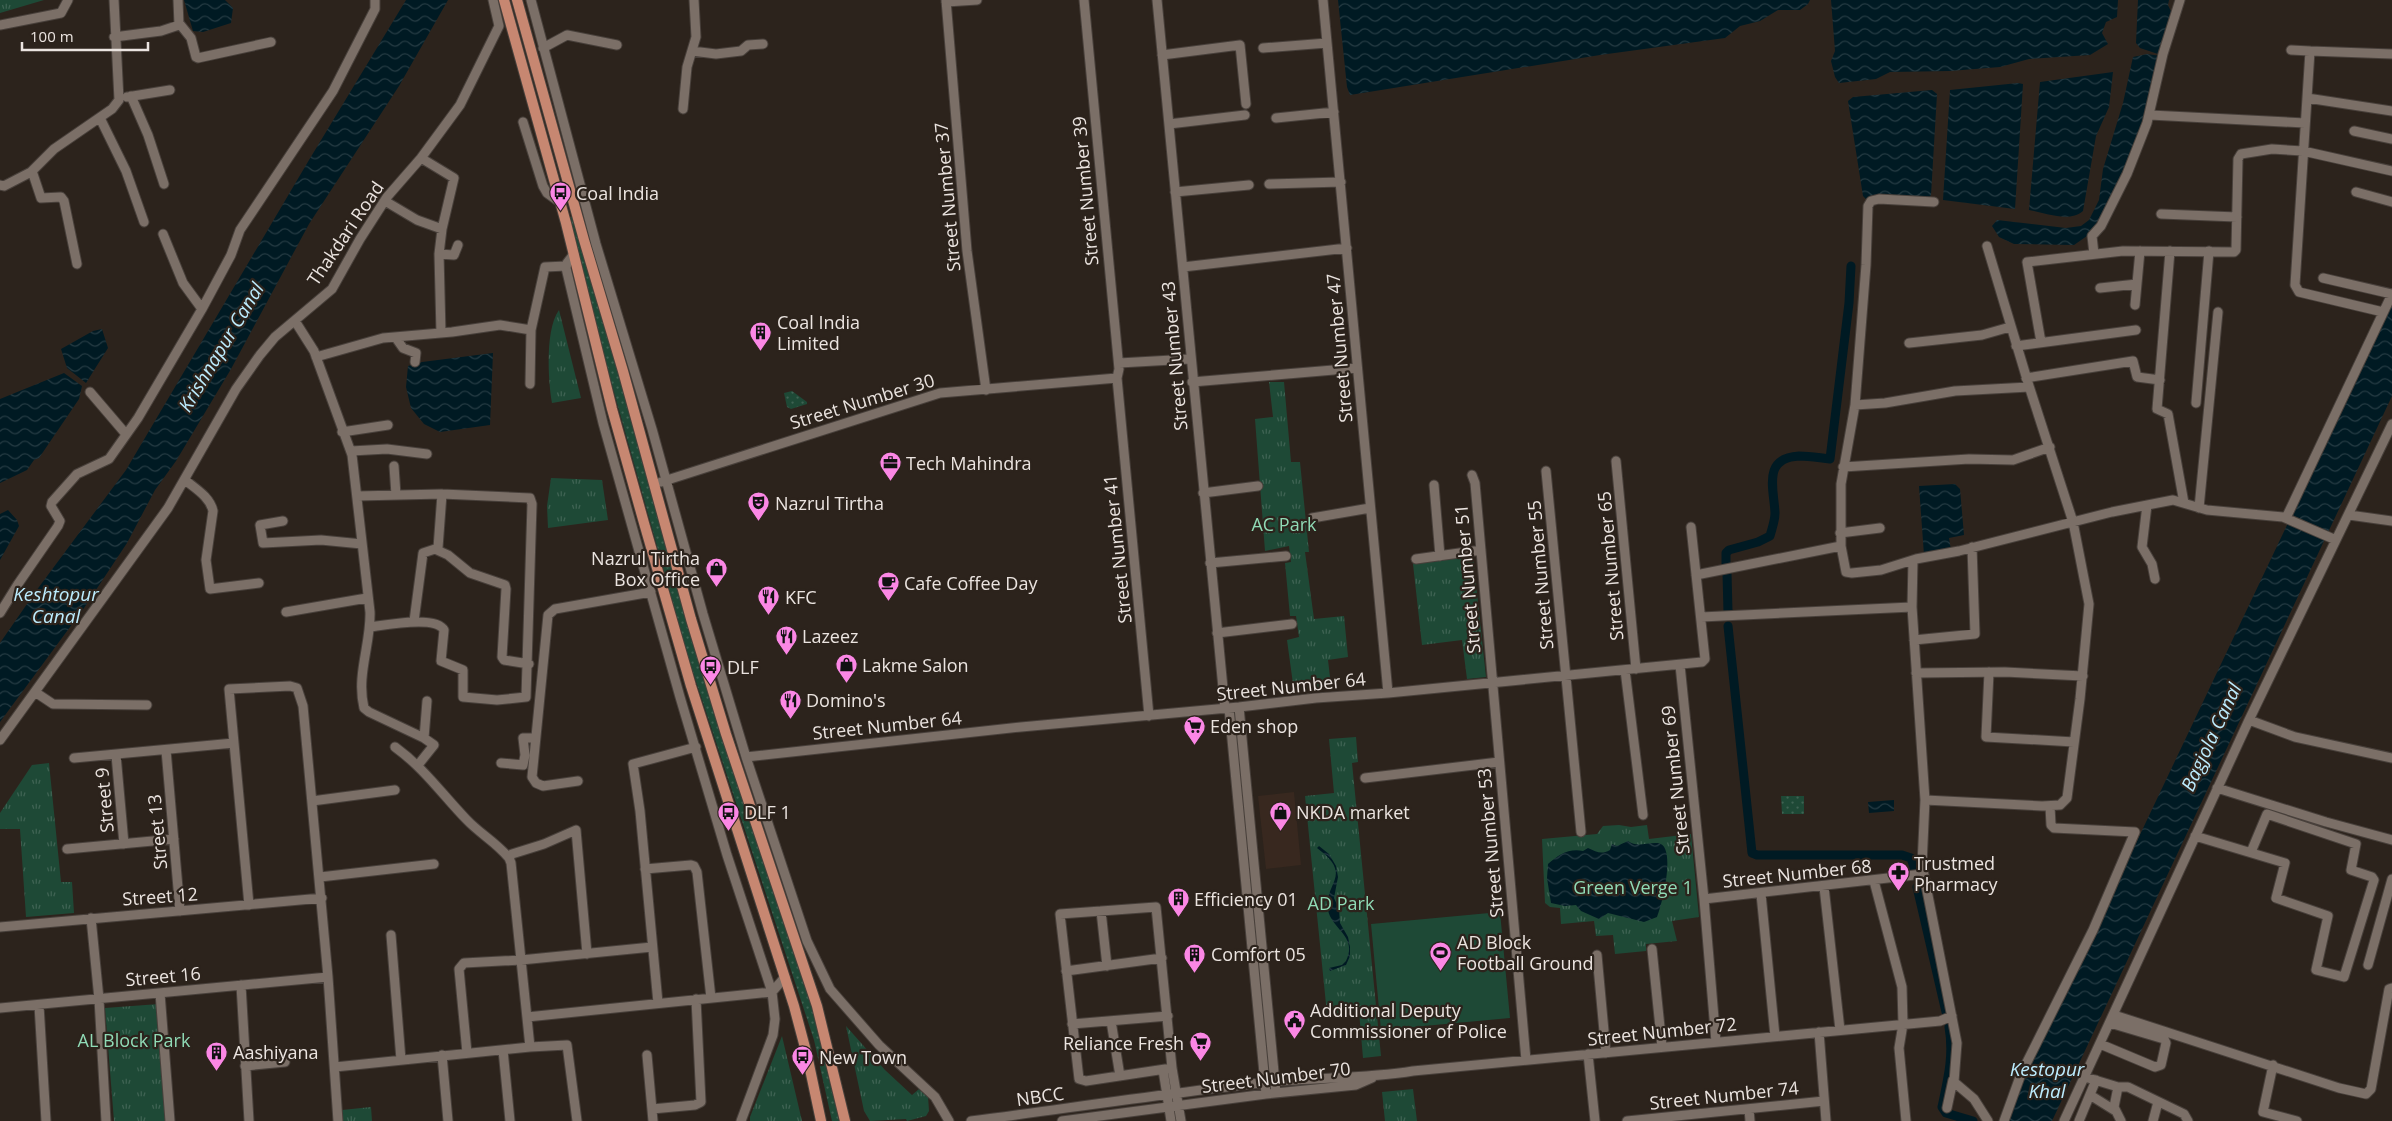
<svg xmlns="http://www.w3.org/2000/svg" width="2392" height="1121" font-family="'Open Sans',sans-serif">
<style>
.built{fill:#38281f}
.grass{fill:url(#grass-dots)}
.park{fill:url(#park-tufts)}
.pitch{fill:#1e4936}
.water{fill:url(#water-waves)}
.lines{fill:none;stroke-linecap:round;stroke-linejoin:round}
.canal{stroke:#001a23;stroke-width:9}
.minor-casing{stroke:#48403b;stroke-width:11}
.major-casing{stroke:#48403b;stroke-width:12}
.minor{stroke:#7b6f67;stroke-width:9}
.major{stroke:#c78771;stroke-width:10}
.labels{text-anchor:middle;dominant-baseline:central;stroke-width:4.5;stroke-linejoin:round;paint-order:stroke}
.street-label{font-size:18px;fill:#ebe4e0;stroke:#2c231c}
.poi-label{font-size:18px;fill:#ebe4e0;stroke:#2c231c;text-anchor:start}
.park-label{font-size:18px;fill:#90dbb6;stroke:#2c231c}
.water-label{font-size:19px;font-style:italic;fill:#bcecfe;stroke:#2c231c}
</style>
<defs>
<pattern id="grass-dots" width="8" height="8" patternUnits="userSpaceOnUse" patternTransform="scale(1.25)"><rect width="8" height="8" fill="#1e4936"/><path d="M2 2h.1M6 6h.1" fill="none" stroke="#3f6353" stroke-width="1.8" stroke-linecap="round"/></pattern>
<pattern id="park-tufts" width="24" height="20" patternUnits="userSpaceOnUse" patternTransform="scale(1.25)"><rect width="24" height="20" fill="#1e4936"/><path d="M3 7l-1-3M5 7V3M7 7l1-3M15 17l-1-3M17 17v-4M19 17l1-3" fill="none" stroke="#3f6353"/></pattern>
<pattern id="water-waves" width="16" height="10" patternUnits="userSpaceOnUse" patternTransform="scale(1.25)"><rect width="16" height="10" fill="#001a23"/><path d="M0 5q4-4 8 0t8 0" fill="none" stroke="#253b43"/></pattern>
</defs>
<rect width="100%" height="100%" fill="#2c231c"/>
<path class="built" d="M1294,792L1301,865L1266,869L1258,796Z"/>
<path class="grass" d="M570,217H574L816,1020L832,1083L839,1121H832L814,1040L688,657L607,367Z
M792,391L807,402V404L791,409L787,407L784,393Z
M1781,796H1804V814H1782Z"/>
<path class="park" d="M0,0H44L0,13Z
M559,310L581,398L552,403C548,381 545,329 559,310Z
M1269,382H1284L1291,462H1300L1309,552H1305L1314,619L1344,616L1348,657L1328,660L1331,686L1294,691L1287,640L1299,637L1296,616H1290L1285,563L1291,562L1289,546L1265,551L1255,419L1273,417Z
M551,478L602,480L608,520L548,528L547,506Z
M1473,556L1486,677L1467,679L1462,640L1422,645L1413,564Z
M1356,737L1358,762L1352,763L1381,1056L1363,1058L1359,1011L1327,1014L1305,796L1334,793L1329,739Z
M49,763L61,882H72L74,913L26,917L20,829H0V813L32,765Z
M1619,825L1631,827L1647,825L1649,839L1691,834L1699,917L1672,921L1677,941L1646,944V951L1615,954L1613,935L1596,936L1594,921L1561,924L1560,908L1550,907L1545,903L1542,839L1597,834L1603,826Z
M159,1004L167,1121H114L105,1008Z
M846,1026L885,1070L912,1095L919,1089L928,1096L929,1111L926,1116L907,1121L906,1119L870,1121L864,1111Z
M782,1036L802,1121H750V1117Z
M1413,1089L1417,1121H1385L1382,1092Z
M371,1107L372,1121H342V1110Z"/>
<path class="pitch" d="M1500,912L1510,1018L1381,1030L1371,924Z"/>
<path class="water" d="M184,0H225L233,8L231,23L203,32L193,31Z
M406,0H448L399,86L309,224L231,369L176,461L155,490L127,543L84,608L0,722V643L36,591L126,470L309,160Z
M1338,0H1810L1808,4L1800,10H1778L1760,21L1740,26L1725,38L1600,55L1350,95L1347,87Z
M1831,0H2118L2117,17L2106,22L2102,33L2108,44L2090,55L2029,59L2000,67L1950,71L1890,72L1876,79L1839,83L1835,77L1831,61L1835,51Z
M2138,0H2169L2168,5L2174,18L2163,51L2158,54L2140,48L2136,43Z
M2147,54L2161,56L2140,134L2116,192L2097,229L2074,245L2014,244L1999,237L1992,226L1997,220L2066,228L2081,226L2089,220L2099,200L2103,169L2123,103L2133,57Z
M2113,72L2109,107L2096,136L2083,211C2069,223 2046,213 2029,210L2040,82Z
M2018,83L2023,84L2015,209L1943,200L1950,90Z
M1932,90L1937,94L1931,195L1928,199L1868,201L1863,196L1848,101L1853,97Z
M2392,304V396L2052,1121H2004Z
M102,329L108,348L86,383L67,368L61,349L93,331Z
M493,353L490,425L440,432L424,424L411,408L406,387L408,366L422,362Z
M64,373L82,386L79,399L39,458L34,460L27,470L0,483V399Z
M1955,484L1960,489L1964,535L1949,538L1951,550L1924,555L1919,486Z
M8,510L17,520L19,526L0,560V514Z
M1894,800V811L1869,813L1868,802Z
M1628,841C1638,848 1646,842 1658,843C1677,845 1662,905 1657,917L1644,922L1608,913L1599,919L1581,911L1576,905L1565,906L1551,903L1547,878L1548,864C1558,855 1569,848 1583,851L1588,848C1597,852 1601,855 1610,850L1612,844L1617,846Z
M1319,846L1329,854L1336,866L1338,877L1334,898L1339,909L1340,923L1348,937L1350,947V956L1346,965L1330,971L1329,968L1342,965L1346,961C1358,936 1332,930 1328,910C1323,883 1355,876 1317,848Z"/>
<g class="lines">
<path class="canal" d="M1726,565V553L1729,550L1758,542L1770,536C1772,528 1775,521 1775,513C1774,489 1762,458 1799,456C1810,456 1820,458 1830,459L1849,303L1851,266
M1727,573L1728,612
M1728,626L1752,853L1757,855H1902L1911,858L1915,870
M1917,887L1946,1012
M1949,1027C1954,1055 1948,1079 1942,1107L1946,1113L1973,1121"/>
<defs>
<path id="minor" d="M531,0L596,244L652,429L703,614L746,757L807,941L830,989L879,1045L935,1097L949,1121
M946,0L967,251L986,390
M1084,0L1119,369L1117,378L1149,716
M1157,0L1225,709
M1323,0L1388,693
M946,2L977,0
M179,23L191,38L196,57L198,58L271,42
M0,25L61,13L68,0
M114,37L161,31L179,25L178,0
M543,48L567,35L617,45
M1263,48L1327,43
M2291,50L2310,51
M692,51L716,54L741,51L748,45L763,44
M1162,55L1240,45L1246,104
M131,96L148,135L164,184
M127,97L170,90
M2307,98L2392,111
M683,109L687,67L696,37L694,0
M2150,115L2305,123
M100,118L126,171L144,222
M1276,118L1334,112
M523,122L543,186L547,193L561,203
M1169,124L1245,115
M2354,131L2392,139
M421,158L454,178L442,229L439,254L441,333
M32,171L41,198L61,197L64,201L77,264
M1269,184L1341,182
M0,185L4,186L31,172L54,149L112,109L119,100L114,0
M1175,192L1249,185
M2356,192L2392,202
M385,201L417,220L442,229
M2161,214L2237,217
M163,234L183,283L202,309
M2170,251L2157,409L2168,414L2184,503
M439,254L454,255L458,245
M574,254L567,263L566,268L603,423L680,697L727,855L772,992L775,1019L773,1035L741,1121
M2094,254L2092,236L2101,226L2127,174L2147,123L2163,54L2180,0
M1183,267L1347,248
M2323,278L2392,294
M2100,288L2137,284
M2135,305L2140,251
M2383,312L2299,292L2295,285L2310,51L2392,54
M295,321L314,351L352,455L370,612C371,644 356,675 364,708L369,712L424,738L434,745L418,765
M396,338L403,348L416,353L415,362
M2041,342L2027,262L2123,251L2234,252L2236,250L2238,159L2241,154L2272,149L2303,151L2392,171
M1909,343L1982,335L2010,327
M2016,346L2136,330
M316,357L383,338L452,332L500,325L531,330L545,267L566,266
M1119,363L1190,359
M2026,378L2133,361L2137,377L2160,380
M1192,382L1357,368
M530,384L531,330
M90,392L125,433
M2196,403L2209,251
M1855,405L1885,403L1955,391L2029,387
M342,432L388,425
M351,451L387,449L427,454
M1616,461L1636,669
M394,466L396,495
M1843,467L1969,459L2013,460L2050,447
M1546,471L1581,832
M1472,475L1475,483L1526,1060
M185,480C196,489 210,497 213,511L206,560L210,589L259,583
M661,482L940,393L1117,378
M1434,485L1440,556
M1203,493L1258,486
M357,496L442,494L530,498L532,504L526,697L497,700L463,697V670L441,661L444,630C436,615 385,625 370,627
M2147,505L2142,547L2152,564L2155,579
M2199,508L2218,312
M2349,515L2392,521
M1312,518L1370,508
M2286,518L2392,294
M283,521L260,525L263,543L321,540L362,544
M1840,533L1880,528
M1841,546V484L1855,405L1866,265L1868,206L1871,201L1879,199L1934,202
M437,550L448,555L470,573L505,585L506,589L502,657L504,660L529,664
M1416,559L1481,550
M1913,560L1912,607L1925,800L1922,865L1957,1043L1954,1082L1974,1099L1988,1121
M1210,563L1286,556
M1696,575L1841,546L1846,572L1852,573L1881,570L1916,559L1959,551L2112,512L2173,500L2207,510L2283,517L2336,540
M286,612L367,598
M0,613L18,584L58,526L60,521L51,506L52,502L77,474L109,459L138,418L202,309L231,255L240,230L333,91L375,9V0
M1701,617L1912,607
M414,621L423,553L438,548L442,494
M1217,633L1292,624
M1914,640L1975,634L1972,547
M1680,665L1704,899L1716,1042
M1625,670L1643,815
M1989,672L1986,737L2074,742
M1916,673L2005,672L2083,676
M35,692L53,704L147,705
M1239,707L1276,1093
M1229,708L1266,1094
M2249,720L2295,737L2392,758
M424,738L427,701
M0,740L168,508L236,389L260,355L275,337L332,289L360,239L387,197L421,158L460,105L499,26L493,0
M395,747C425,769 441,793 466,819C480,834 496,842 509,858
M166,750L180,911
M116,755L124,844
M746,757L1021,727L1239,707L1316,698L1388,693L1702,662L1705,659L1691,527
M74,758L234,743
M501,763L523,765L525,755L523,738H535
M1365,778L1499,762
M578,781L543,786L536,783L532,777L548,615L555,609L651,592
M2217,788L2326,822L2392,840
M1925,800L2042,806L2060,805L2067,798L2080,699L2089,604L2073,522L2029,386L1987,246
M312,801L395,790
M2195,836L2285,863L2276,898L2328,916L2316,970L2344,977L2374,880L2372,877L2351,870L2356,844L2267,814L2251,852
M67,849L174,839
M645,869L691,865L694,866L697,872L711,998
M320,877L434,864
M1874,881L1902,987L1903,1024L1899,1048L1906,1121
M1824,887L1840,1030
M1761,894L1775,1036
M1704,899L1923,874
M249,905L229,689L290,686L297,688L303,706L328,977L338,1121
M1101,911L1107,966
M91,918L99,999L106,1121
M0,927L322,898
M391,935L401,1060
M1652,949L1662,1047
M1597,955L1606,1053
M2368,965L2392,879
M1066,971L1162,958
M241,985L249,1121
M160,993L170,1121
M658,1003L640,811L633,764L696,747
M39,1005L46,1121
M0,1008L328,977
M2114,1015L2339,1088L2366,1094L2371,1089L2389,989L2392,988
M527,1017L772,992L785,977
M1111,1021L1120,1076
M1072,1024L1168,1016
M1819,1032L1826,1121
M2100,1044L2155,1067L2161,1065L2166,1043L2164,1039L2110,1023
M530,1047L567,1045L577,1121
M503,1050L510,1121
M467,1053L459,969L464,963L521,960L652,947
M1588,1054L1595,1121
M442,1055L448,1121
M647,1055L653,1121
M2273,1065L2263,1112L2297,1121
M245,1066L285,1062
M335,1067L530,1047L511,863L509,858L512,854L544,844L576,830L587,954
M1172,1068L1086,1081L1079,1079L1060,914L1156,907L1172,1068L1181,1121
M1163,1070L1171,1121
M2085,1077L2118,1087L2114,1107L2121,1121
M2118,1087H2128L2184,1114L2188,1121
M2090,1095L2114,1110
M1947,1108L1953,1080
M652,1109L695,1105L701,1102L696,999
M1749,1109L1750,1121
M971,1121C1070,1108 1169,1093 1269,1082C1317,1077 1365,1079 1413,1071L1940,1021L1952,1016
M1062,1121L1266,1094L1356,1085L1372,1078
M1627,1121L1824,1101
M2004,1121L2021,1074L2093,930L2135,832L2054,828L2051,825L2050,806
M2064,1121L2249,720L2392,424
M2079,1121L2096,1080
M2153,1121L2158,1102"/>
<path id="major" d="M504,0L566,223L612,409L644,523L691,686L794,1006L807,1055L821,1121
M517,0L584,240L623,371L691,619L726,734L817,1006L845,1121"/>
</defs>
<use href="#minor" class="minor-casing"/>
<use href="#major" class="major-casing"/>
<use href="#minor" class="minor"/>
<use href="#major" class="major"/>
</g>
<defs>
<symbol id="bus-pin" viewBox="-11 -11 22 30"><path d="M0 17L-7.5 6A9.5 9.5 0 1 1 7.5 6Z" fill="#fb87e5" stroke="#2c231c"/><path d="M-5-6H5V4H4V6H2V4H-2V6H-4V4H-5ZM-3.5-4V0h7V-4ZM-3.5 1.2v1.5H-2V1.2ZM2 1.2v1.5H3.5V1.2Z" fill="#111"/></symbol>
<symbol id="building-pin" viewBox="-11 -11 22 30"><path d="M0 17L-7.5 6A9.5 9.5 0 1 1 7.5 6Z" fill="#fb87e5" stroke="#2c231c"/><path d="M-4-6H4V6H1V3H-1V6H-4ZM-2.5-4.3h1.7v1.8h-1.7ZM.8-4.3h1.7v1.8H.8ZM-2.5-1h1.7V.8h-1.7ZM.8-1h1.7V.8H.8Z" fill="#111"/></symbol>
<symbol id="office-pin" viewBox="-11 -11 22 30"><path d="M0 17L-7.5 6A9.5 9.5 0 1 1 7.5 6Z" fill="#fb87e5" stroke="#2c231c"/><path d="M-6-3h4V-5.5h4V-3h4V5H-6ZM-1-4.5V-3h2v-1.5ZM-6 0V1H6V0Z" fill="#111"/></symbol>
<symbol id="theatre-pin" viewBox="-11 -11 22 30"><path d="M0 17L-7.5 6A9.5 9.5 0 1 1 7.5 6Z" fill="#fb87e5" stroke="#2c231c"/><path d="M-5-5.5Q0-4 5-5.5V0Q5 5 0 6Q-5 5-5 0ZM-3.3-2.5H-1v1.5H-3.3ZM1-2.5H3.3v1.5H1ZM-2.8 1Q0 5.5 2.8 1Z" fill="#111"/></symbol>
<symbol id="shop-pin" viewBox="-11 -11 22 30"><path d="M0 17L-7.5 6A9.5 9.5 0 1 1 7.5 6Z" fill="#fb87e5" stroke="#2c231c"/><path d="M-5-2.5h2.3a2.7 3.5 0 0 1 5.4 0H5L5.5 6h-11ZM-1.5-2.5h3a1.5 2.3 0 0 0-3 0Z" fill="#111"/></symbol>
<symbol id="cafe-pin" viewBox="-11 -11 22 30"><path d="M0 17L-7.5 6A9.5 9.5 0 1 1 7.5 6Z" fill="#fb87e5" stroke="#2c231c"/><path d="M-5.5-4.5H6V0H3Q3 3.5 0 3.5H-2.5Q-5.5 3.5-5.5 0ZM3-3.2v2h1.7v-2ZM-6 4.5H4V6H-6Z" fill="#111"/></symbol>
<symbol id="restaurant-pin" viewBox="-11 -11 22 30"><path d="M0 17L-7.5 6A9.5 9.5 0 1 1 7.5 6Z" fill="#fb87e5" stroke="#2c231c"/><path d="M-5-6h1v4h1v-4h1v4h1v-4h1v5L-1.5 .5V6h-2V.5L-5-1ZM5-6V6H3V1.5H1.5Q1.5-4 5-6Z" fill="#111"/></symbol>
<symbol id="supermarket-pin" viewBox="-11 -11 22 30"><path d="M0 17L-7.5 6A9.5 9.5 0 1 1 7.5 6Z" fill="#fb87e5" stroke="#2c231c"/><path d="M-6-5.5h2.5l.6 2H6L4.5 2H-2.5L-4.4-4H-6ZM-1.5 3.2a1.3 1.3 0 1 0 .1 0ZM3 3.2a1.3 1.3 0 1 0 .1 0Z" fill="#111"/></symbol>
<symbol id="pharmacy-pin" viewBox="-11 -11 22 30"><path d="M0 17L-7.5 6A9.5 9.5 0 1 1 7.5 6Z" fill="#fb87e5" stroke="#2c231c"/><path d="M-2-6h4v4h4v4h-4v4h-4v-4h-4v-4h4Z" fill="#111"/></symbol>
<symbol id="stadium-pin" viewBox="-11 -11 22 30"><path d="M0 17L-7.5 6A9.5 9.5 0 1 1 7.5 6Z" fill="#fb87e5" stroke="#2c231c"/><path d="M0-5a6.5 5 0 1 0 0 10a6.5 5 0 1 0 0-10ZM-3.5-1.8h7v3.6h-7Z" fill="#111"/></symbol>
<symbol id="civic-pin" viewBox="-11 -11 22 30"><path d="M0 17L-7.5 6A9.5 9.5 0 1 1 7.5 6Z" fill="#fb87e5" stroke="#2c231c"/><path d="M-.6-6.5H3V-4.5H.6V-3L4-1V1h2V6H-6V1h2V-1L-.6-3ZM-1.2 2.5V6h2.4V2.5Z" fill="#111"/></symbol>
</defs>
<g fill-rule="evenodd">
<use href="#bus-pin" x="548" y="180" width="25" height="34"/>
<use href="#building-pin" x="748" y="320" width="25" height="34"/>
<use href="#office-pin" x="878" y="450" width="25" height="34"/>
<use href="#theatre-pin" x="746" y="490" width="25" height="34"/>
<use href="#shop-pin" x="704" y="556" width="25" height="34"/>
<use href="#cafe-pin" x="876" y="570" width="25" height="34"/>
<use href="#restaurant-pin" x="756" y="584" width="25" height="34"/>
<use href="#restaurant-pin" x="774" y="624" width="25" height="34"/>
<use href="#shop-pin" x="834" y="652" width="25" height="34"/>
<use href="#bus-pin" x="698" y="654" width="25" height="34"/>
<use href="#restaurant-pin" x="778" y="688" width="25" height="34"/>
<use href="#supermarket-pin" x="1182" y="714" width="25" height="34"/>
<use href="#bus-pin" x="716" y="800" width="25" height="34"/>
<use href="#shop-pin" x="1268" y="800" width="25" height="34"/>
<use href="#pharmacy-pin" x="1886" y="860" width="25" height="34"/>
<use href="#building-pin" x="1166" y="886" width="25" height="34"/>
<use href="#stadium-pin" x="1428" y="940" width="25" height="34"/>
<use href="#building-pin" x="1182" y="942" width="25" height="34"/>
<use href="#civic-pin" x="1282" y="1008" width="25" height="34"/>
<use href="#supermarket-pin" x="1188" y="1030" width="25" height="34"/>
<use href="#building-pin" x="204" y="1040" width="25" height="34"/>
<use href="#bus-pin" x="790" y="1044" width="25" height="34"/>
</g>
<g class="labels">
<g class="street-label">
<text transform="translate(1085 191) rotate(-95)">Street Number 39</text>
<text transform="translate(947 197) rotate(-95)">Street Number 37</text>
<text transform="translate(345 233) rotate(-56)">Thakdari Road</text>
<text transform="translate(1339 348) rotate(-95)">Street Number 47</text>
<text transform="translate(1174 356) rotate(-95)">Street Number 43</text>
<text transform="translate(862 401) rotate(-17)">Street Number 30</text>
<text transform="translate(1117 549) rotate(-96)">Street Number 41</text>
<text transform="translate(1610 566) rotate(-95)">Street Number 65</text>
<text transform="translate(1540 575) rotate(-95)">Street Number 55</text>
<text transform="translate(1467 579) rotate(-95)">Street Number 51</text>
<text transform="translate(1291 686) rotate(-6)">Street Number 64</text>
<text transform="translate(887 725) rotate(-6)">Street Number 64</text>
<text transform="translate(1675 780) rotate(-96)">Street Number 69</text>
<text transform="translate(104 800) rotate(-95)">Street 9</text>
<text transform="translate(157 832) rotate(-95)">Street 13</text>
<text transform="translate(1490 843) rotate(-95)">Street Number 53</text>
<text transform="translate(1797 873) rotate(-6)">Street Number 68</text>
<text transform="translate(160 896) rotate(-4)">Street 12</text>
<text transform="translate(163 976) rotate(-5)">Street 16</text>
<text transform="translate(1662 1031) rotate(-6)">Street Number 72</text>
<text transform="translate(1276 1077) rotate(-7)">Street Number 70</text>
<text transform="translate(1724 1095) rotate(-6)">Street Number 74</text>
<text transform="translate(1040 1096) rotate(-8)">NBCC</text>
</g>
<g class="poi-label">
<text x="576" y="193">Coal India</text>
<text x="777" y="322">Coal India<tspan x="777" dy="21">Limited</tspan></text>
<text x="906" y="463">Tech Mahindra</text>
<text x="775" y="503">Nazrul Tirtha</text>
<text x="700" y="558" text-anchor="end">Nazrul Tirtha<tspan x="700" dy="21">Box Office</tspan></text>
<text x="904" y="583">Cafe Coffee Day</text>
<text x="785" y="597">KFC</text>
<text x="802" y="636">Lazeez</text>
<text x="862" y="665">Lakme Salon</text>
<text x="727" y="667">DLF</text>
<text x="806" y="700">Domino's</text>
<text x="1210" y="726">Eden shop</text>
<text x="744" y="812">DLF 1</text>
<text x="1296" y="812">NKDA market</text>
<text x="1914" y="863">Trustmed<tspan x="1914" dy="21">Pharmacy</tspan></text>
<text x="1194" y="899">Efficiency 01</text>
<text x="1457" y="942">AD Block<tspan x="1457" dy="21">Football Ground</tspan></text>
<text x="1211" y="954">Comfort 05</text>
<text x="1310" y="1010">Additional Deputy<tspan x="1310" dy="21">Commissioner of Police</tspan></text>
<text x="1184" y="1043" text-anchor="end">Reliance Fresh</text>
<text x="233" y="1052">Aashiyana</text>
<text x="819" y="1057">New Town</text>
</g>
<g class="park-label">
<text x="1284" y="524">AC Park</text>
<text x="1633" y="887">Green Verge 1</text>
<text x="1341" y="903">AD Park</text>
<text x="134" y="1040">AL Block Park</text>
</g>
<g class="water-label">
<text transform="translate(221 347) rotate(-59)">Krishnapur Canal</text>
<text x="56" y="594">Keshtopur<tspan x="56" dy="22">Canal</tspan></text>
<text transform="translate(2211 737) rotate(-65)">Bagjola Canal</text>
<text x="2047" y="1069">Kestopur<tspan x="2047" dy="22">Khal</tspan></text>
</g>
</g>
<path d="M22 42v8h126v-8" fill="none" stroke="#ebe4e0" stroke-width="2.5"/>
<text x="30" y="42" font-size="15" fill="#ebe4e0" stroke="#2c231c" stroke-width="4" paint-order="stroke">100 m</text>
</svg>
